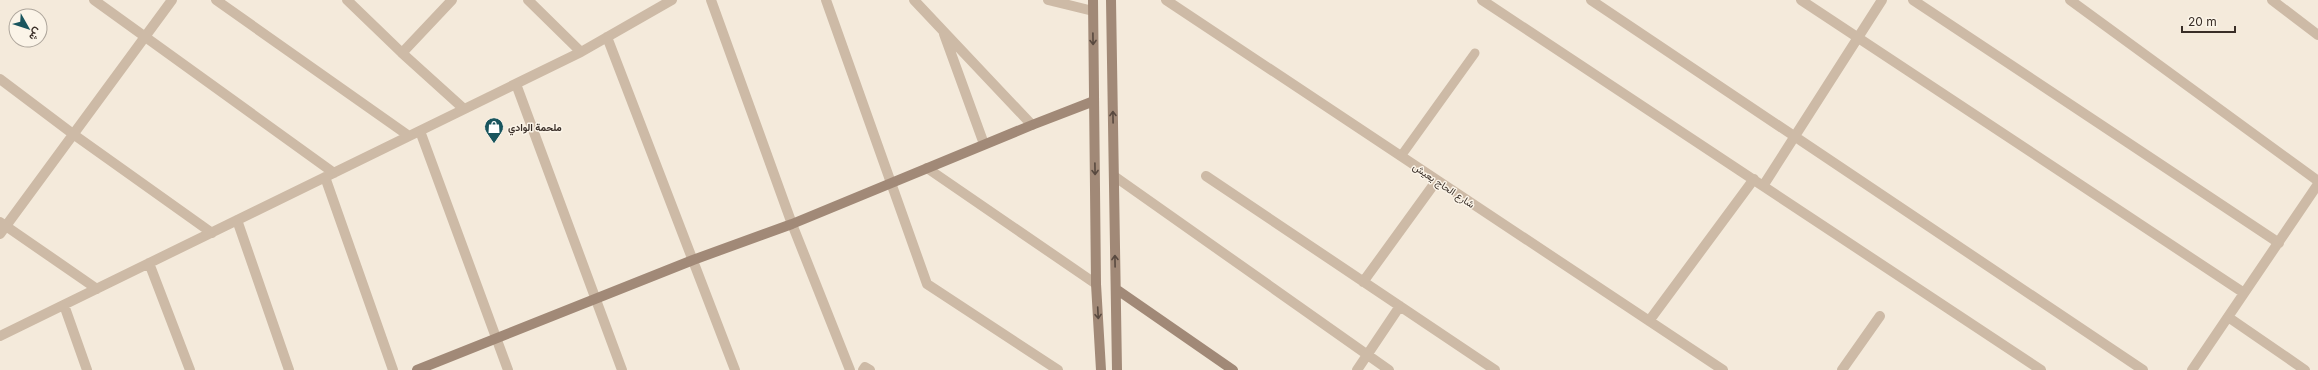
<svg xmlns="http://www.w3.org/2000/svg" width="2318" height="370" font-family="Inter,Vazirmatn,sans-serif">
<style>
.lines{fill:none;stroke-linecap:round;stroke-linejoin:round}
.lane{stroke:#cdbaa6;stroke-width:9}
.street{stroke:#cdbaa6;stroke-width:10}
.secondary{stroke:#a18977;stroke-width:10}
.oneway{stroke:#58493f}
.labels{text-anchor:middle;dominant-baseline:central;stroke-width:3;stroke-linejoin:round;paint-order:stroke}
.poi-label{font-size:10px;font-weight:bold;fill:#392e27;stroke:#fbf4e8;text-anchor:start}
.street-label{font-size:10px;fill:#392e27;stroke:#fbf4e8}
</style>
<rect width="100%" height="100%" fill="#f4eadb"/>
<g class="lines">
<path class="lane" d="M1401,156L1475,53"/>
<path class="street" d="M94,0L334,173
M216,0L409,136
M347,0L402,53L464,109
M528,0L581,52
M711,0L792,224L850,370
M826,0L927,284L1058,370
M914,0L1032,125
M1048,0L1093,11
M1166,0L1723,370
M1482,0L2041,370
M1591,0L2143,370
M1801,0L2244,293
M1913,0L2279,243
M2070,0L2318,181
M2272,0L2318,35
M944,34L984,144
M607,37L735,370
M402,53L452,0
M0,79L73,134L212,233
M516,84L622,370
M420,131L508,370
M927,168L1096,284
M1114,176L1389,370
M1206,176L1495,370
M325,177L393,370
M1763,186L1882,0
M237,220L289,370
M0,222L97,289
M0,234L172,0
M149,263L190,370
M1363,282L1437,180
M64,305L87,370
M2228,317L2305,370
M1649,321L1754,179
M0,336L581,52L672,0
M863,370L865,367L870,370
M1357,370L1400,306
M1842,370L1880,316
M2192,370L2318,184"/>
<path class="secondary" d="M1093,0L1096,284L1101,370
M1111,0L1117,370
M1116,289L1233,370
M417,370L693,260L792,224L1032,125L1094,101"/>
</g>
<defs><path id="oneway-shaft" d="M-6 0H5M1.5-3L5.5 0L1.5 3" fill="none" stroke-width="1.6" stroke-linecap="round" stroke-linejoin="round"/></defs>
<g class="oneway">
<use href="#oneway-shaft" transform="translate(1093 39) rotate(89)"/>
<use href="#oneway-shaft" transform="translate(1113 117) rotate(-91)"/>
<use href="#oneway-shaft" transform="translate(1095 169) rotate(89)"/>
<use href="#oneway-shaft" transform="translate(1115 261) rotate(-91)"/>
<use href="#oneway-shaft" transform="translate(1098 313) rotate(87)"/>
</g>
<defs>
<symbol id="shop-pin" viewBox="-11 -11 22 30"><path d="M0 17L-7.5 6A9.5 9.5 0 1 1 7.5 6Z" fill="#19555e" stroke="#fbf4e8"/><path d="M-5-2.5h2.3a2.7 3.5 0 0 1 5.4 0H5L5.5 6h-11ZM-1.5-2.5h3a1.5 2.3 0 0 0-3 0Z" fill="#fff"/></symbol>
</defs>
<g fill-rule="evenodd">
<use href="#shop-pin" x="483" y="116" width="22" height="30"/>
</g>
<g class="labels">
<g class="poi-label">
<text x="508" y="127">ملحمة الوادي</text>
</g>
<g class="street-label">
<text transform="translate(1444 185) rotate(34)">شارع الحاج يعيش</text>
</g>
</g>
<g transform="translate(28 28) rotate(129)"><circle r="19" fill="#fbf4e8" stroke="#ada59b"/>
<path d="M0-3L7 15L0 10L-7 15Z" fill="#19555e"/>
<text y="-6" font-size="11" font-weight="bold" text-anchor="middle" fill="#392e27">ش</text>
</g>
<path d="M2182 26v6h53v-6" fill="none" stroke="#392e27" stroke-width="2"/>
<text x="2188" y="26" font-size="12" fill="#392e27" stroke="#fbf4e8" stroke-width="3" paint-order="stroke">20 m</text>
</svg>
